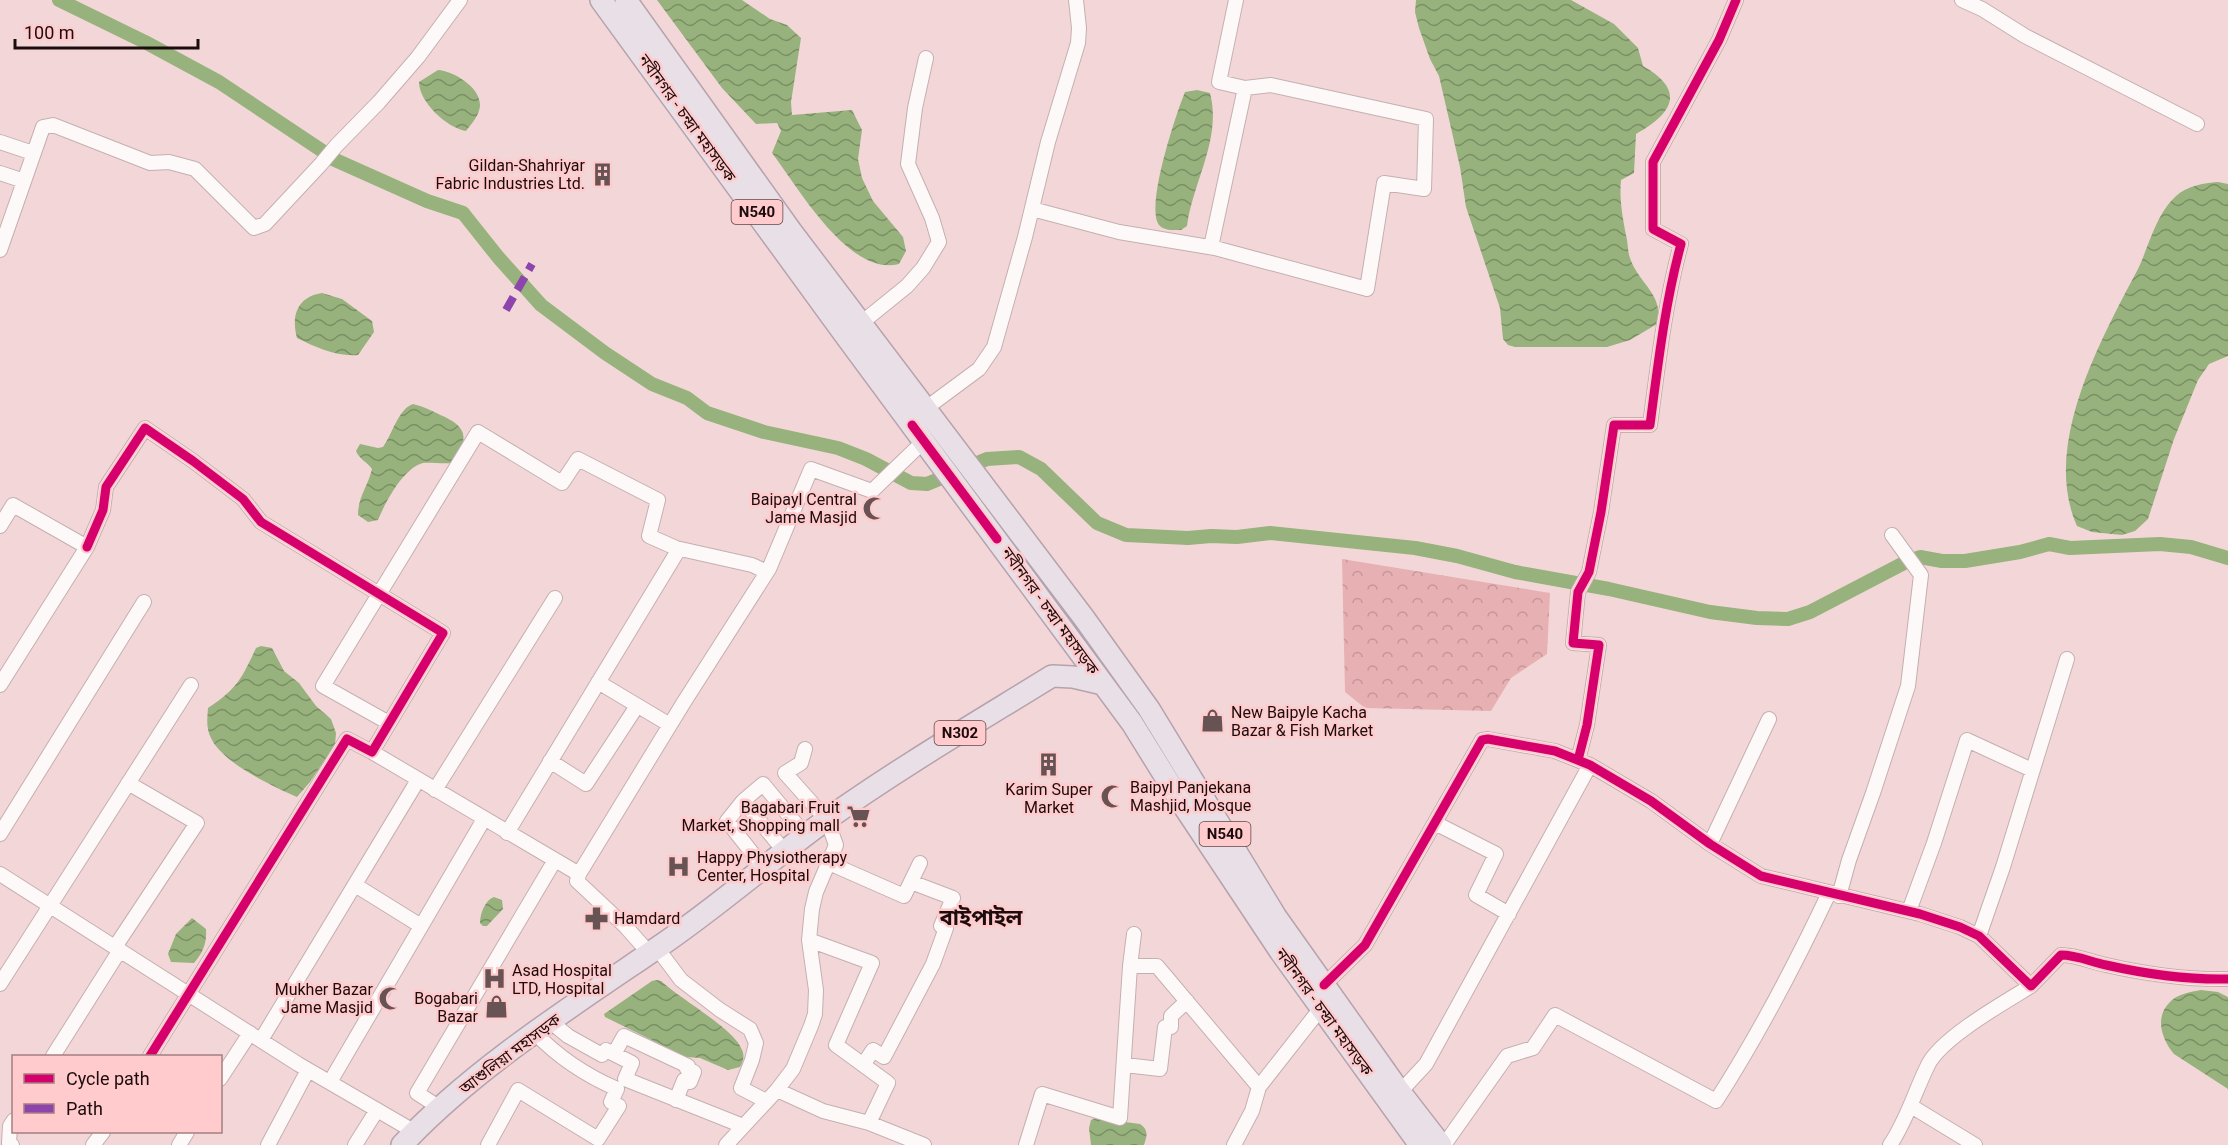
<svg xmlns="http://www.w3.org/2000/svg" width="2228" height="1145" font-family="Roboto,'Noto Sans Bengali',sans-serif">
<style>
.forest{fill:url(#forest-crowns)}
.water{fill:url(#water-waves)}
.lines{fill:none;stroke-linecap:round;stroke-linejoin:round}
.canal{stroke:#97b27c;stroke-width:14}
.minor-casing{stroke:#c5afb0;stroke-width:16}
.highway-casing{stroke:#b6a2ac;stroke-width:24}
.minor{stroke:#fdf9f9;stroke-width:14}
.highway{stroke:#e9dfe7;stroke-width:21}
.quiet{stroke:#8e44ad;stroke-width:8;stroke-dasharray:15 8;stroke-linecap:butt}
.cycleway-casing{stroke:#ffcbcd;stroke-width:13}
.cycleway{stroke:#d6006c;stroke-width:9}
.labels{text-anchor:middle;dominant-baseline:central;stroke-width:5;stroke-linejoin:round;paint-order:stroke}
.shield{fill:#ffcbcd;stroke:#614547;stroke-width:1.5}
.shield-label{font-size:15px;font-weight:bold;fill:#1d0c0d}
.street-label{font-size:16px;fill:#1d0c0d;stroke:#ffcbcd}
.poi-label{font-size:16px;fill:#1d0c0d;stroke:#ffcbcd;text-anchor:end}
.district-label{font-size:22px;font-weight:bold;fill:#1d0c0d;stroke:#ffcbcd}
</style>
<defs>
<pattern id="forest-crowns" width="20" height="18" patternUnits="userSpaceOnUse" patternTransform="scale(1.5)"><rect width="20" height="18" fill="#e7b0b3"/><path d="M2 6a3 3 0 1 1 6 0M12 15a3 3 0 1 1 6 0" fill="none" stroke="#c69699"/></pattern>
<pattern id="water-waves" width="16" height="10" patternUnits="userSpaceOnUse" patternTransform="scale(1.5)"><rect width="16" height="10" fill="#97b27c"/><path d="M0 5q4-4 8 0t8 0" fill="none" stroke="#7b8f64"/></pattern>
</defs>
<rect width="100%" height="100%" fill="#f3d7d8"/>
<path class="forest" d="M1342,559L1550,593L1547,654L1511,678L1491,711L1365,708L1345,692Z"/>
<path class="water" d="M657,0H742L770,19L787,25L801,38L791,102L792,115L852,110L862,130L858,159L862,178L873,201L903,237L906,251L899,264C849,277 798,187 772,153L781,131L777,123L756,124L722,88Z
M1416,0H1571L1614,24L1638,48L1643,66C1687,91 1672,114 1636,134L1634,173L1621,180C1619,200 1623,220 1627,240C1628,246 1628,253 1630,258C1638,283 1665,295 1657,324L1630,340L1607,347H1515L1508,345L1503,339L1500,308L1466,207L1460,167L1439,76L1430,59L1419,28L1415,12Z
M438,70C453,71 481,87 480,106C479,116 472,123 466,131C447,128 419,102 419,82Z
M1197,90L1210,93C1222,139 1193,181 1187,226L1181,230C1174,230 1164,231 1159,225C1145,206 1176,114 1185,92Z
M2218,182L2228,184V356L2209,364L2198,380L2174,439L2148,519L2135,531L2122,535L2092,532L2077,526C2041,446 2101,339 2138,269C2149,246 2156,214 2176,196C2187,186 2203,183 2218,182Z
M322,293L342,299L372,321L374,332L358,355C337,357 315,347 297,338C291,316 297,297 322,293Z
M413,404C425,407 434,412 445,417C470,429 467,442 452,463C442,464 430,462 423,463C403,468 385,503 378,520L368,522L358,515C358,497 368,486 372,469C367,462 359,459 356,451L360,444L378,448L383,447C392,435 398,409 413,404Z
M261,646L272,648L284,671L299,683L316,706L331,719L336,733L335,745L310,782L297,797C272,786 225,764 212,740C206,730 207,719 208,708C237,689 242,678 256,648Z
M494,897L502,900L503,909L487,926H483L480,923C480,914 485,900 494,897Z
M192,918L206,929C207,943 203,953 194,963L171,962L168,954L176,934Z
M657,980L661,981C680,999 735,1029 742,1050C745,1056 743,1062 740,1067L728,1070L700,1058L686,1057L605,1017L604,1014L652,981Z
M2201,990L2218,992L2228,997V1089L2174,1054C2162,1040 2154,1017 2170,1002C2177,994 2191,992 2201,990Z
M1095,1118L1140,1124C1149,1130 1147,1136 1144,1145H1091L1089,1128L1091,1120Z"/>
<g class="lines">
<path class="canal" d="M59,0L145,42L219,82L324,152
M333,159L427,201L463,213L498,257L541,305L605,353L652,384L687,398L707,413L764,432L838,448L866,459L911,483L927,484L987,459L1019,457L1041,469L1097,523L1126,535L1188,538L1211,536L1237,537L1270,533L1415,548L1457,556L1515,572L1609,589L1710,612L1757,618L1788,619L1810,612L1904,563L1920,557L1942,561H1965L2020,552L2049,544L2070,548L2160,544L2191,547L2228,558"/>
<defs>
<path id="minor" d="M1962,0L1982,9L2025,36L2197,124
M0,142L33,153
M0,173L24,181
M1032,209L1119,232L1215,248L1367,289L1384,183L1424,189L1426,119L1271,85L1245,88
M1211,247L1245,88L1219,82L1236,0
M0,250L43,127L53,125L150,163L169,162L195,169L254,228L265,224L321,164L336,146L379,102L418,57L460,0
M858,321L865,320L907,286L923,268L939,242L932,218L908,164L915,108L926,58
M925,409L979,369L994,347L1025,237L1048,142L1078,43L1079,28L1076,0
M0,526L13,505L87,547L0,685
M87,547L103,510L106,487L145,428L193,461L243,499L261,522L443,633L372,752L347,739L150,1056
M598,682L670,725
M389,723L323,686L478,432L562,483L578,459L658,500L649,536L676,548L752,565L767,572
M372,752L579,874L684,702L769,569L811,469L872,491L924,441
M1578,760L1587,725L1599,645L1573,643L1578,592L1589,572L1601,512L1614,425H1650C1658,364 1665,303 1681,244L1653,229V162L1719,40L1736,0
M550,761L586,784L637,706
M435,790L555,598
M743,801L727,821L764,868
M1435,823L1496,854L1476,895L1509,914
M507,833L679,549
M0,834L144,602
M1710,844L1769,719
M785,852L743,801L763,784L806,836
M829,863L904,896L920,863
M0,874L298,1064L415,1132
M579,874L577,881L626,927L649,953
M355,885L421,926
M1839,896L1849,860L1873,793L1908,686L1921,575L1892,535
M1909,911L1934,843L1967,740L2032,770
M1979,936L2003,867L2067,659
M809,940L872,963L836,1045L888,1083L869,1123
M115,947L197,823L128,783
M657,948L681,980L720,1010L750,1029L756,1043L752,1060L741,1088L766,1101
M1130,966L1134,934
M0,984L191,685
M1324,985L1365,945L1482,740L1488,739L1555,751L1590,765L1651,801L1710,844L1761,876L1920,914L1960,927L1979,936L2031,986L2061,955C2077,955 2091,962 2106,965C2146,974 2188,980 2228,979
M551,1022L568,1036L602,1055L606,1050L632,1063L625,1079L743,1126
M261,1040L418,780
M614,1054L624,1036L688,1066L687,1069L694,1072L690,1082L684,1080L676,1100
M53,1056L120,950
M863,1065L873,1050L884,1057L933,964L946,928L941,926L953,898L911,882
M1125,1065L1160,1069L1165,1027H1171V1016L1187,1001
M220,1079L250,1033
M330,1082L484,819
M777,1090L823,1111L869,1123L924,1145
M1400,1092L1426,1064L1590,765
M1911,1106L1975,1145
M440,1108L417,1093L555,860
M12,1145L9,1143L10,1126L14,1120
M93,1145L103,1132
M179,1145L187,1132
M268,1145L308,1070
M355,1145L377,1110
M488,1145L518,1090L598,1139L619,1106L611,1102L617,1089C585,1075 559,1058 535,1033
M726,1145L777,1090L793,1069L811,1026L815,1014L816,990L809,940L812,909L816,892L836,845L827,820L785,773L801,763L805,749
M1026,1145L1042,1094L1120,1118L1130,966H1157L1259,1087L1321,1008
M1234,1145L1252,1111L1259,1087
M1444,1145L1507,1056L1533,1048L1555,1015L1716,1101C1759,1034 1795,965 1829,893
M1890,1145C1907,1120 1915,1091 1928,1065C1941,1038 2005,1002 2031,986"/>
<path id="highway" d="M601,0L845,335L1132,723L1181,802L1280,951L1420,1145
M626,0L791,231L1084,618L1149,709L1276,917L1400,1092L1441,1145
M402,1145C472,1070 572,1006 657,948C715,909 769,861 826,820C899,768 976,723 1052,676L1073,677L1103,684"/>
</defs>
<use href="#minor" class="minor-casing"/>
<use href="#highway" class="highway-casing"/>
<use href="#minor" class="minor"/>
<use href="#highway" class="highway"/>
<path class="quiet" d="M506,310L532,264"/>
<defs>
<path id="cycleway" d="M912,425L997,539
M87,547L103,510L106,487L145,428L193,461L243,499L261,522L443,633L372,752L347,739L150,1056
M1578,760L1587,725L1599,645L1573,643L1578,592L1589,572L1601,512L1614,425H1650C1658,364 1665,303 1681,244L1653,229V162L1719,40L1736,0
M1324,985L1365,945L1482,740L1488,739L1555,751L1590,765L1651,801L1710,844L1761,876L1920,914L1960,927L1979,936L2031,986L2061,955C2077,955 2091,962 2106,965C2146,974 2188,980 2228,979"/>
</defs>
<use href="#cycleway" class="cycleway-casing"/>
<use href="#cycleway" class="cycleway"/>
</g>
<defs>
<symbol id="building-bare" viewBox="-9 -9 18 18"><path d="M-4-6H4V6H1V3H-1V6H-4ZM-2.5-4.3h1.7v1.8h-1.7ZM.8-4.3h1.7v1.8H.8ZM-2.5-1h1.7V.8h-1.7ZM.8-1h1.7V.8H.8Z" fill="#685354" stroke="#ffcbcd" stroke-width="2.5" paint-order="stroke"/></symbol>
<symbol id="mosque-bare" viewBox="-9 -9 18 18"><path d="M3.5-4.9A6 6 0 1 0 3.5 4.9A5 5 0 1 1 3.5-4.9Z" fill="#685354" stroke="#ffcbcd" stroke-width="2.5" paint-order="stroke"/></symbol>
<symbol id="shop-bare" viewBox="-9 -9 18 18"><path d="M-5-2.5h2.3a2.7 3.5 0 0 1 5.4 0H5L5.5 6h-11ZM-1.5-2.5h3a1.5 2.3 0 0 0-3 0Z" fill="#685354" stroke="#ffcbcd" stroke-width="2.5" paint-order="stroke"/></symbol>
<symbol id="supermarket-bare" viewBox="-9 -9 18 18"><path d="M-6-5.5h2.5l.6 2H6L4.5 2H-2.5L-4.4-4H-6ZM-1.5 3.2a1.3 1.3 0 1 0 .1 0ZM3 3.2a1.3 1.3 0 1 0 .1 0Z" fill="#685354" stroke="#ffcbcd" stroke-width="2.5" paint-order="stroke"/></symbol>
<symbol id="hospital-bare" viewBox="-9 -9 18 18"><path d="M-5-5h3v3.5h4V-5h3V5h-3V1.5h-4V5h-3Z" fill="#685354" stroke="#ffcbcd" stroke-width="2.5" paint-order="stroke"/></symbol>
<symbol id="pharmacy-bare" viewBox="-9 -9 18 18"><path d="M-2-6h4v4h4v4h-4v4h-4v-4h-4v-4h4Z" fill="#685354" stroke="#ffcbcd" stroke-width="2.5" paint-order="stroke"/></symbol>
</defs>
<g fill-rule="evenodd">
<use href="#building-bare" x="586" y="158" width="33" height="33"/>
<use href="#mosque-bare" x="858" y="492" width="33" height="33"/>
<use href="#shop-bare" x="1196" y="704" width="33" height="33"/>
<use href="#building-bare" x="1032" y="748" width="33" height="33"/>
<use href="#mosque-bare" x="1096" y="780" width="33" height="33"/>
<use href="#supermarket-bare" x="842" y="800" width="33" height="33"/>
<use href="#hospital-bare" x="662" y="850" width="33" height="33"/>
<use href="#pharmacy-bare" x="580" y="902" width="33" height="33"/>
<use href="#hospital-bare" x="478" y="962" width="33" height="33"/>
<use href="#mosque-bare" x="374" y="982" width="33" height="33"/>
<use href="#shop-bare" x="480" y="990" width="33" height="33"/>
</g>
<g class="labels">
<g class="shield">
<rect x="731.5" y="200" width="51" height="24" rx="4.5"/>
<rect x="934.5" y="721" width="51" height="24" rx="4.5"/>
<rect x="1199.5" y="822" width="51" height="24" rx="4.5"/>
</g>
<g class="shield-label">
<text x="757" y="212">N540</text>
<text x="960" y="733">N302</text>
<text x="1225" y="834">N540</text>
</g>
<g class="street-label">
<text transform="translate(687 118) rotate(54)">নবীনগর - চন্দ্রা মহাসড়ক</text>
<text transform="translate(1050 611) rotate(54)">নবীনগর - চন্দ্রা মহাসড়ক</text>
<text transform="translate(1324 1012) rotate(54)">নবীনগর - চন্দ্রা মহাসড়ক</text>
<text transform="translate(510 1054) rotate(-37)">আশুলিয়া মহাসড়ক</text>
</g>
<g class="poi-label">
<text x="585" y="165">Gildan-Shahriyar<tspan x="585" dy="18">Fabric Industries Ltd.</tspan></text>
<text x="857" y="499">Baipayl Central<tspan x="857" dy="18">Jame Masjid</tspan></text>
<text x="1231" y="712" text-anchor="start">New Baipyle Kacha<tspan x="1231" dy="18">Bazar &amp; Fish Market</tspan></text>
<text x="1130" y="787" text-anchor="start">Baipyl Panjekana<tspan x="1130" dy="18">Mashjid, Mosque</tspan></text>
<text x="1049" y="789" text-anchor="middle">Karim Super<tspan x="1049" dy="18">Market</tspan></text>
<text x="840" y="807">Bagabari Fruit<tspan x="840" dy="18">Market, Shopping mall</tspan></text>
<text x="697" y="857" text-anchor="start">Happy Physiotherapy<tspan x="697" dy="18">Center, Hospital</tspan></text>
<text x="614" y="918" text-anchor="start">Hamdard</text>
<text x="512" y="970" text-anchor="start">Asad Hospital<tspan x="512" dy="18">LTD, Hospital</tspan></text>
<text x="373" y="989">Mukher Bazar<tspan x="373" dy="18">Jame Masjid</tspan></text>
<text x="478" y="998">Bogabari<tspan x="478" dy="18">Bazar</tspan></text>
</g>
<g class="district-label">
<text x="981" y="917">বাইপাইল</text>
</g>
</g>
<rect x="12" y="1055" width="210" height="78" fill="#ffcbcd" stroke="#a57f80" stroke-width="1.5"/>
<rect x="24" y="1074" width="30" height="9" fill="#d6006c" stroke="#a57f80" stroke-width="1.5"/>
<text x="66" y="1085" font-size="18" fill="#1d0c0d">Cycle path</text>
<rect x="24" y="1104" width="30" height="9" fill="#8e44ad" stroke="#a57f80" stroke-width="1.5"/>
<text x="66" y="1115" font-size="18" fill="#1d0c0d">Path</text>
<path d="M15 39v9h183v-9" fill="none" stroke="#1d0c0d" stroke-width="3"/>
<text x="24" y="39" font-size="18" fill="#1d0c0d" stroke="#ffcbcd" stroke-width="4.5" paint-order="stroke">100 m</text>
</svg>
